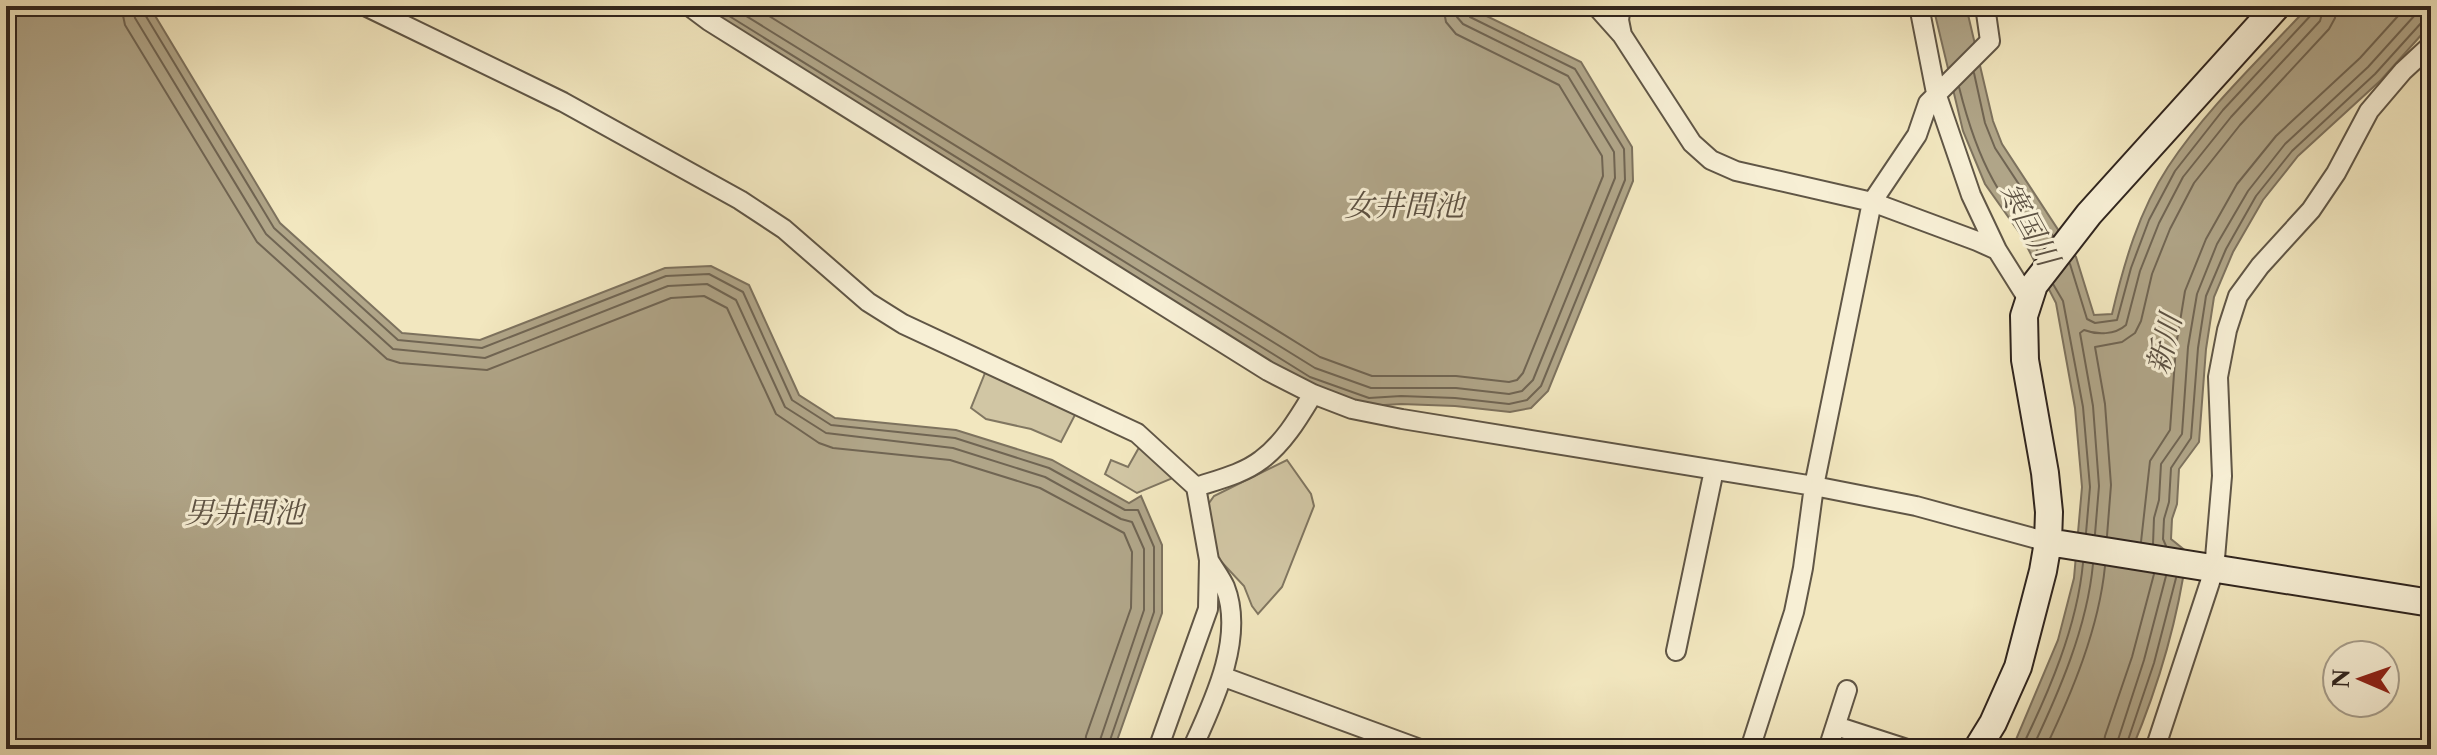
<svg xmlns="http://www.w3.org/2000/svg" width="2437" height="755" font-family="'Libre Caslon Text','Noto Serif JP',serif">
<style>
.green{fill:#d1c6a4;stroke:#807661;stroke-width:2}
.water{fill:#b0a588;stroke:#7d725e;stroke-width:2}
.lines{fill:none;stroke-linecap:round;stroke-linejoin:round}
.shore{stroke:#706553;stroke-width:2}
.street-casing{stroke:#605646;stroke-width:22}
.secondary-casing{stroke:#30251e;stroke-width:30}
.street{stroke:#f7efd5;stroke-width:18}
.secondary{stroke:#f7efd5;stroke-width:26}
.labels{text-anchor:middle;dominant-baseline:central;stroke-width:6;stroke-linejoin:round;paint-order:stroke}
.water-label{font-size:30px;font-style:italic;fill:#5d5243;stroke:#f7efd5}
</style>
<rect width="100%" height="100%" fill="#f2e7bf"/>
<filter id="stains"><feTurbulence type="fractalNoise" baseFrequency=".0025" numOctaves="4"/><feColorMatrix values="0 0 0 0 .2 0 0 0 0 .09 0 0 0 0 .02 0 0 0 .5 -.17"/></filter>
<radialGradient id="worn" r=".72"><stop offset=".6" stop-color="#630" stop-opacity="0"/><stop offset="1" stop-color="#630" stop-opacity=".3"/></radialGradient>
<path class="green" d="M987,368L1077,411L1061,442L1031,429L986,419L971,408Z
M1141,444L1173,478L1137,493L1105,474L1111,460L1128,467Z
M1287,460L1311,494L1314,506L1282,587L1258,614L1252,606L1244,586L1215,555L1207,506L1214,496Z"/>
<path class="water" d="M6,6H147L151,9L280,223L402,333L480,340L665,268L711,266L749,285L799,395L835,418L956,430L1052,460L1129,503L1141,496L1162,545V613L1114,749H6Z
M700,6H1466L1581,62L1632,147L1633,181L1548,391L1531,408L1510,412L1455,406L1401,404L1368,406L1307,384L717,19Z
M1933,6H1966L1993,121L2002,144L2076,257L2094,315L2112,314C2124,263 2139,211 2168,167C2207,108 2261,58 2309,6H2431V24L2381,80L2298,156L2263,200L2233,252L2214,297L2206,349L2199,442L2179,469L2177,504L2172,519L2171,539L2187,552C2178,619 2158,687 2132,749H2012L2058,640L2074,578L2082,487L2075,408L2056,303L2021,235L1985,184L1963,131Z"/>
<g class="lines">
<path class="shore" d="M121,6L125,25L257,242L387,359L400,363L487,370L671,298L704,296L727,308L776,414L819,443L833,448L950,460L1040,488L1124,533L1132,552L1131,608L1086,736L1085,749
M133,6L135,18L266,234L393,349L485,358L668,286L707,284L736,300L785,407L826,433L953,448L1045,477L1121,519L1132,522L1144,549V610L1097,749
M143,6L144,13L274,228L398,340L482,348L666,276L709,274L743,292L792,400L831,425L955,438L1049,468L1125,510H1138L1154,547V612L1107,749
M713,6L1310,377L1369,398L1401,396L1455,398L1509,404L1527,400L1541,386L1625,180L1624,149L1575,69L1470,17L1465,6
M730,6L1315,368L1371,388H1456L1509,394L1522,391L1533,380L1615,178L1614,152L1568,76L1463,24L1457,17L1455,6
M753,6L1320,357L1372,376H1456L1509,382L1517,380L1523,373L1603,176L1602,156L1559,85L1456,34L1446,22L1443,6
M1974,73L1985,123L1995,148L2053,236
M1959,87C1967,119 1977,151 1993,180C2007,206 2026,227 2039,254
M2070,264L2087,319L2095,323L2117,320L2131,268L2149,220L2175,171L2223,110L2312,14L2314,6
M2053,284L2063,301L2083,407L2090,487L2086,533
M2095,534L2099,486L2093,406L2080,333L2084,330C2097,335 2115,335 2126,325L2140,271L2159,223L2183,177L2231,117L2320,21L2324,6
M2107,536L2111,485L2105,404L2095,347L2122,342L2135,333L2141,321L2152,274L2170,229L2194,183L2240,125L2329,29L2335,18L2336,6
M2141,542L2150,461L2170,430L2176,346L2185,291L2206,239L2237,184L2276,136L2360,58L2407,6
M2153,544L2154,518L2159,500L2161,464L2182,434L2188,347L2197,294L2217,244L2248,191L2285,144L2368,67L2415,15L2431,10
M2166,546L2163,539L2164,519L2169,502L2171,468L2191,438L2198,348L2206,296L2226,249L2256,196L2292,151L2375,74L2422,22L2431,20
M2021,749C2049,692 2077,627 2083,563
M2032,749C2059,692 2087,628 2093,564
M2045,749C2072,693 2099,628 2105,566
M2103,749L2105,736L2132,657L2154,574
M2115,749L2144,660L2166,576
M2125,749L2154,663L2176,578"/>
<defs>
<path id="street" d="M365,6L563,102L740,200L784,229L868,302L903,324L1137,433L1196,487L1209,560L1208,609L1158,749
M689,6L709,21L1268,371L1313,394L1352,409L1402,419L1814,486L1916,506L2048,542
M1596,6L1621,34
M1621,6L1619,20L1622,35L1692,143L1711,160L1736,171L1872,202L1977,241L1997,250L2029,301
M1919,6L1936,93L1971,195L1997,250
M1196,487C1217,480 1243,474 1261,460C1284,443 1299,417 1313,394
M1676,651L1714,470
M1224,677L1420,749
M1836,726L1907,749
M1192,749C1213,703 1245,638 1225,587C1221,578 1214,569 1209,560
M1750,749L1794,612L1803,568L1814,486L1872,202L1917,135L1928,103L1990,41L1985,6
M1828,749L1847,690
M2155,749L2214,570L2222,476L2218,377L2227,330L2238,296L2260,266L2311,210L2336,173L2369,111L2403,71L2431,45"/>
<path id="secondary" d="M2048,542L2431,603
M1977,749L1993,723L2018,667L2043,571L2048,542L2049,512L2045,473L2025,360L2024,316L2034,285L2089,214L2277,6"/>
</defs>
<use href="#street" class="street-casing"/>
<use href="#secondary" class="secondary-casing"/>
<use href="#street" class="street"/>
<use href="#secondary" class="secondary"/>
</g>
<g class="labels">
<g class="water-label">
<text x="1404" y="205">女井間池</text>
<text transform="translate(2029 224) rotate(61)">寒国川</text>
<text transform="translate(2164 344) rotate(-76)">新川</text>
<text x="244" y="512">男井間池</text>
</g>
</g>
<rect width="2437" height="755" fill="none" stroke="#f2e7bf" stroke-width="32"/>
<rect x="8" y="8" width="2421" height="739" fill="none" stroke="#30251e" stroke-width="4"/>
<rect x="16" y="16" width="2405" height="723" fill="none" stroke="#30251e" stroke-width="2"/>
<g transform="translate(2361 679) rotate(272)"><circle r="38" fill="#f7efd5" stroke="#a79e8c" stroke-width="2"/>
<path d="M0-6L14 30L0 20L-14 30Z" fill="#8f2418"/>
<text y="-12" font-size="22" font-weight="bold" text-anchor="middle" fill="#30251e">N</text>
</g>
<rect width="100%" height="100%" filter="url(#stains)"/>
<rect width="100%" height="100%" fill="url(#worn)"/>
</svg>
